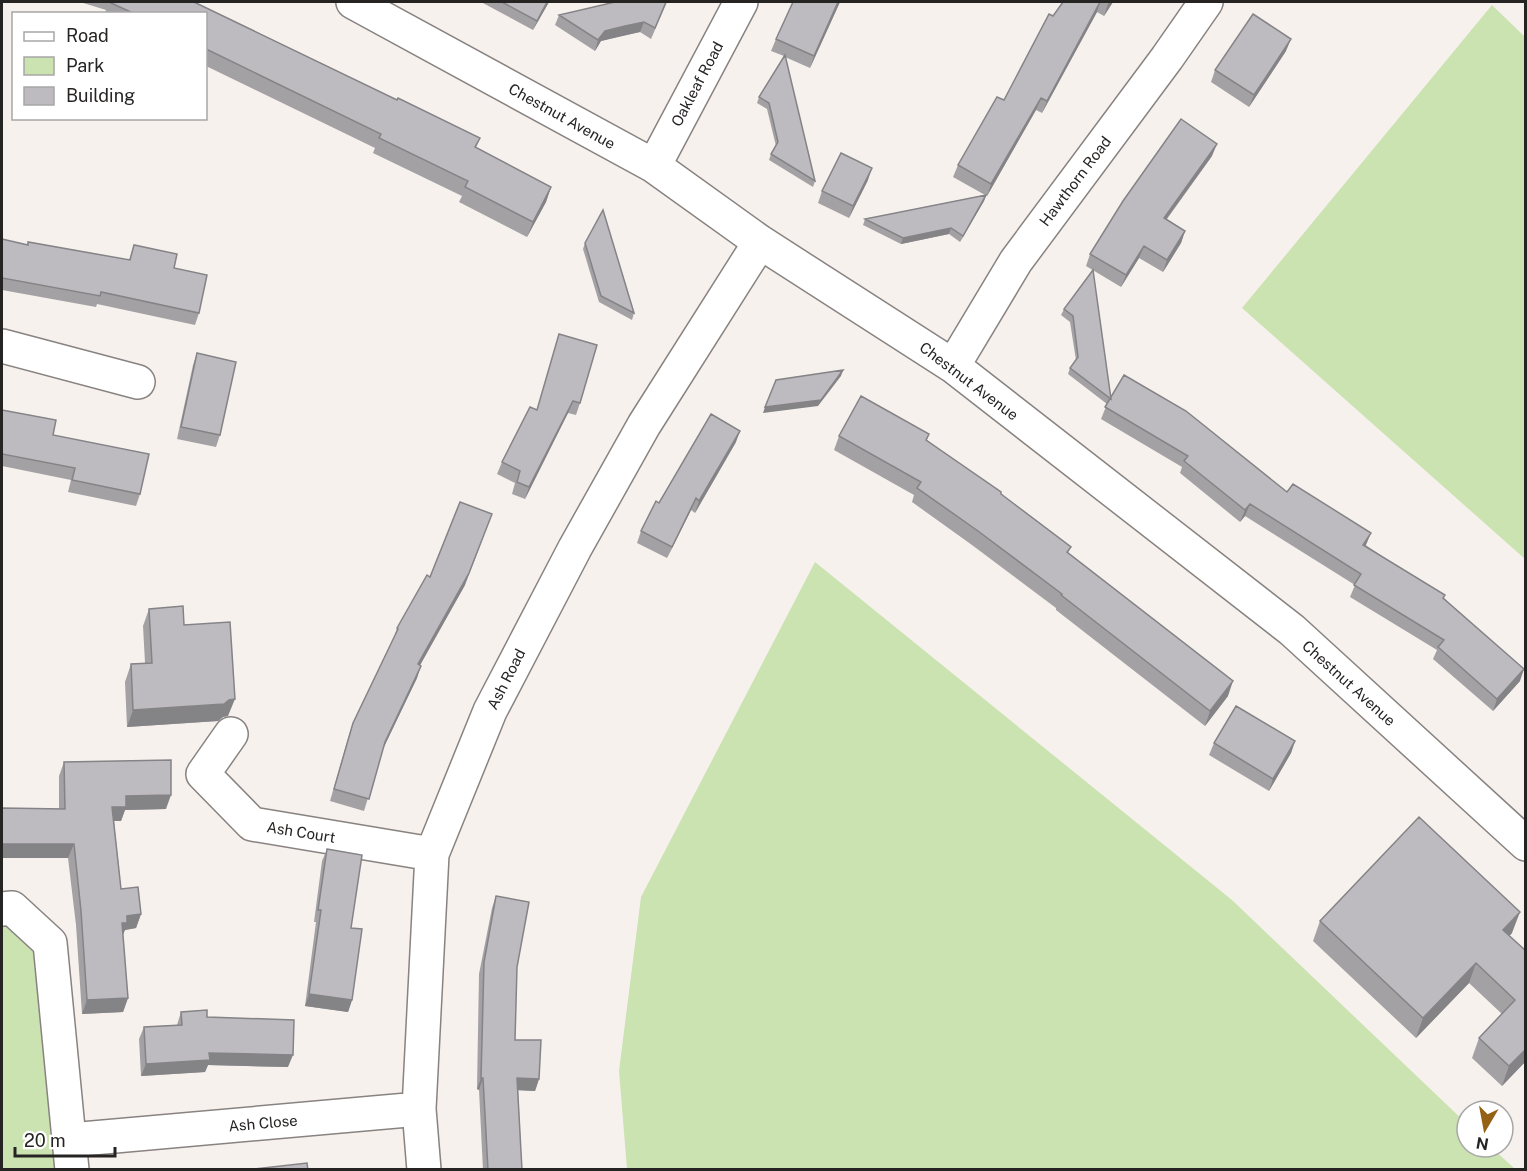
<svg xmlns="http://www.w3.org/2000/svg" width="1527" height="1171" font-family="'Public Sans',sans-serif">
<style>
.green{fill:#cae3b0}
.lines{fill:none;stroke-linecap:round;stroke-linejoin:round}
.street-casing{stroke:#888380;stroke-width:36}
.street{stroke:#fff;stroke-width:33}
.wall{fill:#a3a1a4}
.shaded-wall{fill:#848386}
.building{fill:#bdbbbf;stroke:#848386;stroke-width:1.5}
.labels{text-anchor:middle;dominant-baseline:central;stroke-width:4.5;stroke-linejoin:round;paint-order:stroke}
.street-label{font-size:15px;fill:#262423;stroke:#fff}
</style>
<rect width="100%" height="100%" fill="#f7f1ee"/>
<path class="green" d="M1492,5L1525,37V559L1242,308Z
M815,562L1232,900L1467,1124V1147H1491L1515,1169H627L619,1071L641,897Z
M2,922H10L39,949L61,1169L2,1170Z"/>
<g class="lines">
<defs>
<path id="street" d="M353,2L654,166L760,242L953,366L1292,630L1526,844
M654,166L741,2
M2,346L138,382
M953,366L1016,261L1167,58L1206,2
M231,734L203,774L252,824L432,854
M2,909L12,908L50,943L72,1170
M70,1140L419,1109
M424,1170L419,1109L432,854L490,711L575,548L644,425L760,242"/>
</defs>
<use href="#street" class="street-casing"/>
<use href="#street" class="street"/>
</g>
<path class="wall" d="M80,2H195L397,100L480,138L476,148L551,187L546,202L527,237L459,202L462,196L373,153L375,148L206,66V14H105L106,10Z
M481,2H549L533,30Z
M667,2L651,39L640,32L621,36L601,41L595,51L555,25L559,15Z
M840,2L810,68L785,57L815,181L813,187L769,160L771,154L776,146L767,109L757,103L759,97L784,56L771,51L776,39Z
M1063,2H1113L1104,16L1097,12L1042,113L1036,110L987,196H986L984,201L960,242L949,234L901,244L863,225L865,219L985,195L953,177L958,165L1004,100L1053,16Z
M1286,51L1249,107L1211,82L1215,70Z
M1212,156L1167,219L1185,231L1181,243L1163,272L1139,258L1121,287L1086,266L1090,254Z
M868,180L849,218L818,203L822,191Z
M2,239L27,245L28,242L129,260L134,245L174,268L199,313L195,325L97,304L96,307L2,290Z
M585,243L634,313L632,320L599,302L583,249Z
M1093,270L1111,398L1287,492L1444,598L1520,681L1493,711L1433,659L1437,650L1350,597L1355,585L1245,516L1240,522L1180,473L1182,467L1101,419L1107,404L1068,374L1070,368L1076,360L1070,322L1061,315L1064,309Z
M559,334L580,403L576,415L568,413L525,499L512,494L515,483L497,474L502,462L537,410Z
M197,353L220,435L216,447L177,439L193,365Z
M2,410L53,435L140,494L136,506L68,492L71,480L2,466Z
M929,434L927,440L1001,494L1071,547L1068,553L1228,696L1205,726L1056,610V608L972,545L912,502L914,495L834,450L839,436Z
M736,442L695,513L691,510L667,558L637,543L641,531L659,503Z
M430,577L465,585L420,665L417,678L383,749L364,811L330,801L349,735L353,723L393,641L397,628Z
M149,609L184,625L228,716L223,717L218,721L127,727L125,682L131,664L145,663L143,626Z
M1295,741L1291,753L1269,791L1209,755L1214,743Z
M64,762L166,809L125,810L121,821H114L121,889L141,914L136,928L125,930L123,934L128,998L123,1012L82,1014L76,925L68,858L59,809V776Z
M327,849L351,928L352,1000L348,1012L305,1006L316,922H314L322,861Z
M496,896L517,967L515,1040L539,1079L535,1091L518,1090L522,1170H483L479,1090L477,1089L479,974L492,908Z
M1320,921L1512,933L1509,936L1526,1061L1502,1086L1472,1058L1479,1038L1502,1014L1469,983L1416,1038L1313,941Z
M181,1012L207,1017L288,1067L208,1065L205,1072L141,1076L139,1039L144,1027L177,1025Z"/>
<path class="shaded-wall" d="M547,2H549L533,30L537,21Z
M838,2H840L810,68L814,56Z
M1100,2L1097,12L1042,113L1047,101Z
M1110,2H1113L1104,16L1108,4Z
M644,22L640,32L601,41L595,51L598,40L605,31Z
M1291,39L1286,51L1249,107L1254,95Z
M1041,98L1036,110L987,196L991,184Z
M1217,144L1212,156L1159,229L1164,218Z
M872,168L868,180L849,218L853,206Z
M551,187L546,202L527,237L533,222Z
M986,195L984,201L960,242L963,236Z
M951,228L949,234L901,244L903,238Z
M1185,231L1181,243L1163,272L1167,260Z
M1144,246L1139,258L1121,287L1126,275Z
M843,370L841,376L818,406L763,413L765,407Z
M573,401L568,413L525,499L529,487Z
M740,431L736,442L695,513L699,501Z
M696,498L691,510L667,558L672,547Z
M1250,504L1245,516L1240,522L1245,510Z
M492,514L465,585L414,676L418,664Z
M1371,533L1366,545L1359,557L1363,545Z
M421,666L417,678L381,753L385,742Z
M1524,669L1520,681L1493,711L1497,699Z
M1233,681L1228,696L1205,726L1210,711Z
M235,699L228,716L223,717L218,721L127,727L133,710Z
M1295,741L1291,753L1269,791L1273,779Z
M171,795L166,809L125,810L121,821H107L112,807L126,796Z
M2,844H74L68,858H2Z
M1520,912L1512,933L1496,950L1503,930Z
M141,914L136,928L125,930L122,937V923L127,916Z
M1476,963L1469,983L1416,1038L1423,1018Z
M309,994L352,1000L348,1012L305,1006Z
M128,998L123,1012L82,1014L87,1000Z
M1526,1049V1061L1502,1086L1509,1066Z
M209,1053L293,1055L288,1067L208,1065L205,1072L141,1076L146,1064Z
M481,1078H483L479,1090L477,1089Z
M517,1078L539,1079L535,1091L513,1090Z"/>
<path class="building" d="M109,2H194L397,100L398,98L480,138L475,147L551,187L533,222L465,187L468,181L379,138L381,134L206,49V14H135Z
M502,2H547L537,21Z
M615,2H666L655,28L644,22L625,26L605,31L598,40L559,15Z
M793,2H838L814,56L776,39Z
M1063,2H1100L1047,101L1041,98L991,184L958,165L997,97L1004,100L1049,14L1053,16Z
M1253,14L1291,39L1254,95L1215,70Z
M785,55L815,181L771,154L778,142L769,103L759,97Z
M1181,119L1217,144L1164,218L1185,231L1167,260L1144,246L1126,275L1090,254L1123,201Z
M841,153L872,168L853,206L822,191Z
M986,195L963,236L951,228L903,238L865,219Z
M603,210L634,313L601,296L585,243Z
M2,239L28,245V242L130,260L134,245L177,254L174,268L207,275L199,313L101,292L100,296L2,278Z
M1093,270L1111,399L1070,368L1078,357L1073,316L1064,309Z
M559,334L597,345L580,403L573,401L529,487L517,482L520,471L502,462L530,407L537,410Z
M197,353L236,362L220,435L181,427Z
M843,370L821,400L765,407L776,380Z
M1124,375L1186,411L1287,492L1293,484L1371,533L1363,545L1445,595L1443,598L1524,669L1497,699L1438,647L1444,640L1354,585L1361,574L1250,504L1245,510L1184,461L1188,456L1105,407Z
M861,396L929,434L926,440L1001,492V494L1071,547L1067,552L1233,681L1210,711L1061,595L1062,594L978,531L917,488L921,482L839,436Z
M2,410L56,420L53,435L149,454L140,494L72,480L75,468L2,454Z
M711,414L740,431L699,501L696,498L672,547L641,531L656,501L659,503Z
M460,502L492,514L469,573L418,664L421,666L385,742L369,799L334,789L353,723L398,629L397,628L427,575L430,577Z
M183,606L184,625L230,622L235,699L229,700L224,704L133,710L131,664L152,663L149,609Z
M1236,706L1295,741L1273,779L1214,743Z
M171,760V795L126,796V807H112L121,889L138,887L141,914L127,916V923H122L128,998L87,1000L81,911L74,844H2V808L65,809L64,762Z
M1419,817L1520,912L1503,930L1526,951V1049L1509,1066L1479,1038L1515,1000L1476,963L1423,1018L1320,921Z
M327,849L362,855L351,928L362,929L352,1000L309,994L321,910H318Z
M496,896L529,902L517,967L515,1040H541L539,1079L517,1078L522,1170H488L483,1078H481L484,962Z
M207,1010V1017L294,1020L293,1055L209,1053L210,1060L146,1064L144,1027L182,1025L181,1012Z
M307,1163L308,1170H246Z"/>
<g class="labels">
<g class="street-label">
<text transform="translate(697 84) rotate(-62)">Oakleaf Road</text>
<text transform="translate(562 116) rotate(29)">Chestnut Avenue</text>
<text transform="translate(1075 181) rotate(-53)">Hawthorn Road</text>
<text transform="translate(969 381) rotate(37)">Chestnut Avenue</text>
<text transform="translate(506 679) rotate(-63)">Ash Road</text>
<text transform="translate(1349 683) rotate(42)">Chestnut Avenue</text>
<text transform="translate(301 832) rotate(9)">Ash Court</text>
<text transform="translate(263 1123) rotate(-5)">Ash Close</text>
</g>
</g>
<rect width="1527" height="1171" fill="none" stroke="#262423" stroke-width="6"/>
<rect x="12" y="12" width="195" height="108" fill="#ffffff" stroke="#a8a7a7" stroke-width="1.5"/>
<rect x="24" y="32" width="30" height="9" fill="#ffffff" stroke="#a8a7a7" stroke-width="1.5"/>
<text x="66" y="42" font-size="18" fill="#262423">Road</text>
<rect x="24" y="57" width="30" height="18" fill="#cae3b0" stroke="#a8a7a7" stroke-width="1.5"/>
<text x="66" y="72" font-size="18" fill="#262423">Park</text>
<rect x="24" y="87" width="30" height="18" fill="#bdbbbf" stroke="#a8a7a7" stroke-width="1.5"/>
<text x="66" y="102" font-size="18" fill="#262423">Building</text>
<g transform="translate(1485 1129) rotate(190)"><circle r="28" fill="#ffffff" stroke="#a8a7a7" stroke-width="1.5"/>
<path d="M0-4.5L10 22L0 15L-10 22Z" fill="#946214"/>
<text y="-9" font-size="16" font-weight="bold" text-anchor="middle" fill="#262423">N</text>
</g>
<path d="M15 1147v9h100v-9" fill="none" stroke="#262423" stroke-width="3"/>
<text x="24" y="1147" font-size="18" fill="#262423" stroke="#ffffff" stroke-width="4.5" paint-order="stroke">20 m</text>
</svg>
